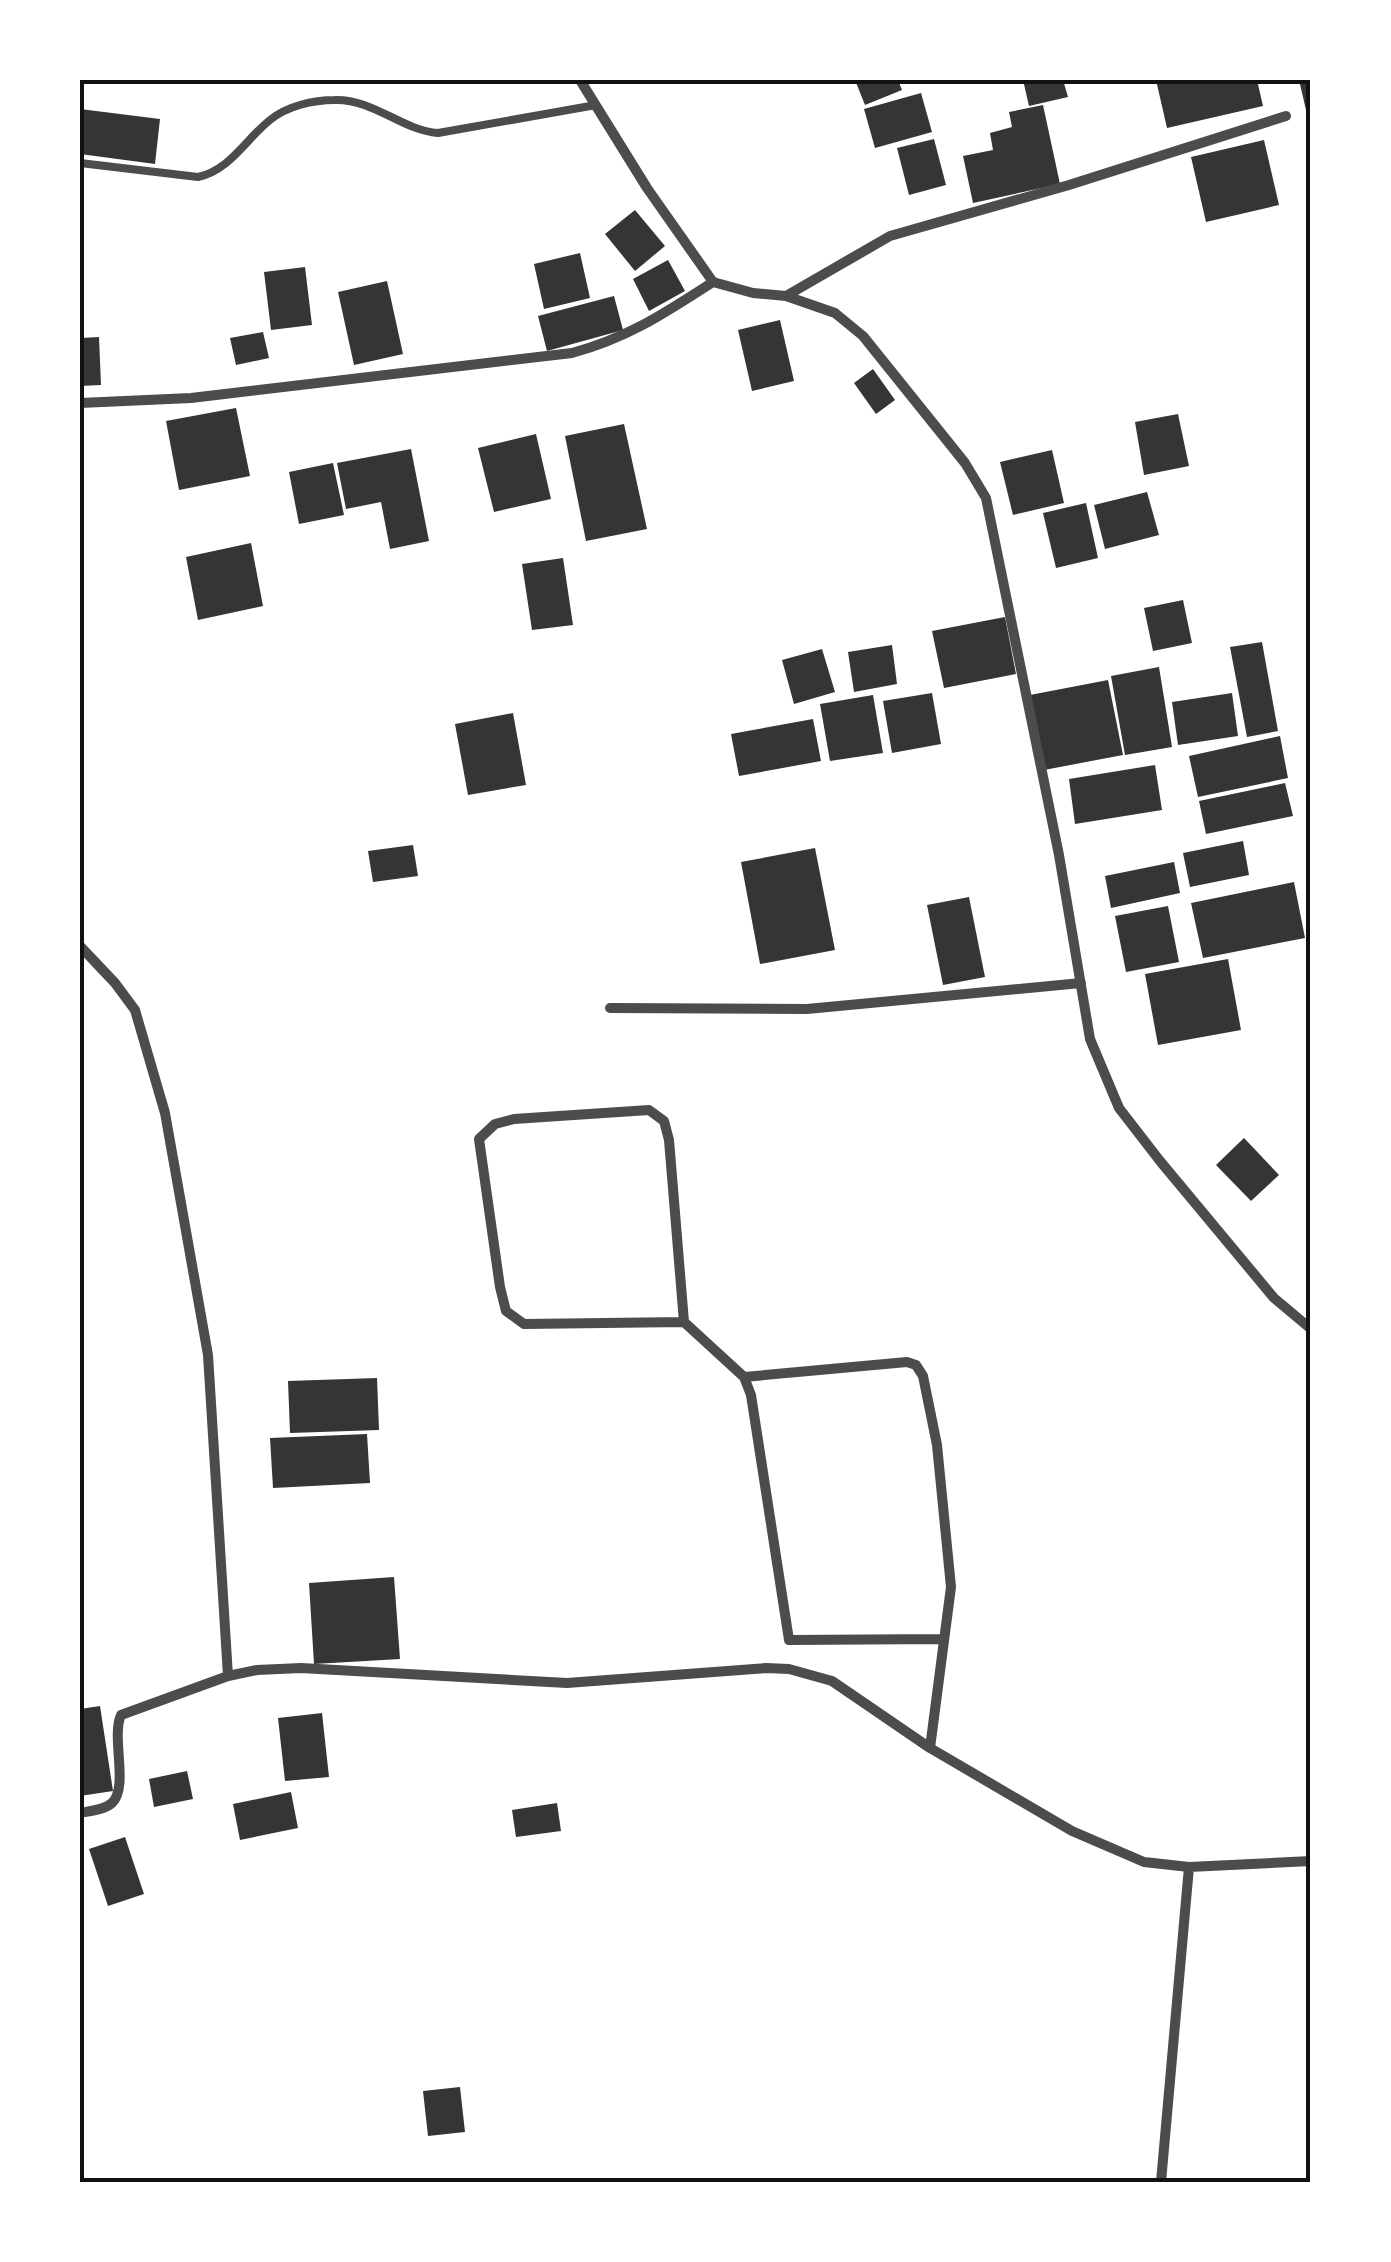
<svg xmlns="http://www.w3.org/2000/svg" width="1391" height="2262" font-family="'Titillium Web',sans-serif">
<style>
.building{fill:#353535}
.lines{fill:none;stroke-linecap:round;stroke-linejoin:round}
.service{stroke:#4c4c4c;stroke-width:8}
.minor{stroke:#4c4c4c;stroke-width:10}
.neatline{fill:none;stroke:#111;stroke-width:4}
</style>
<rect width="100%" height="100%" fill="#fff"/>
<path class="building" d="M855,80H898L902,90L865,105Z
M1023,80H1063L1068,97L1029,106Z
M1156,80H1257L1263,106L1167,128Z
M1299,80H1311V109L1306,110Z
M921,93L932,132L875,148L864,109Z
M1043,105L1060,184L973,203L963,156L993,150L990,133L1012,127L1009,112Z
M80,109L160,119L155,164L80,154Z
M934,139L946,185L909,195L897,148Z
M1264,140L1279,205L1206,222L1191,157Z
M635,210L665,246L635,271L605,234Z
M580,253L590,298L544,309L534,264Z
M668,260L685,291L649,311L633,279Z
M305,267L312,325L271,330L264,272Z
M387,281L403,354L354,365L338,292Z
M614,296L623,330L547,351L538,316Z
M780,320L794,381L752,391L738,330Z
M263,332L269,358L236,365L230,338Z
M99,337L101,385L80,386V338Z
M873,369L895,400L876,414L854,383Z
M236,408L250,476L179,490L166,421Z
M1178,414L1189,466L1144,475L1135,422Z
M624,424L647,529L586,541L565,436Z
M536,434L551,499L494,512L478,448Z
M411,449L429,541L390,549L381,502L346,509L337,463Z
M1052,450L1064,503L1013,515L1000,462Z
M333,463L344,515L299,524L289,472Z
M1147,492L1159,535L1105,549L1094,505Z
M1086,503L1098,558L1056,568L1043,513Z
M251,543L263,606L198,620L186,557Z
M563,558L573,625L532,630L522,564Z
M1183,600L1192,643L1153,651L1144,608Z
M1005,617L1016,674L944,688L932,631Z
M1262,642L1278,731L1247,737L1230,647Z
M892,645L897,684L854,692L848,652Z
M822,649L835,692L794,704L782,660Z
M1159,667L1172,747L1125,755L1111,676Z
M1108,680L1123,755L1044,770L1030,695Z
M932,693L941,744L892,753L883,701Z
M1232,693L1238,736L1178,745L1172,702Z
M873,695L883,753L830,761L820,704Z
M513,713L526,785L468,795L455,724Z
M813,719L821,761L739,776L731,734Z
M1280,736L1288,778L1198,797L1189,756Z
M1155,765L1162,810L1075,824L1069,779Z
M1285,783L1293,816L1206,834L1199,801Z
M1243,841L1249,875L1190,887L1183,853Z
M413,845L418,876L373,882L368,851Z
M815,848L835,950L760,964L741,862Z
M1174,862L1180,893L1111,908L1105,876Z
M1294,882L1305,938L1203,958L1191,903Z
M969,897L985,977L943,985L927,905Z
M1168,906L1179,962L1126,972L1115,916Z
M1228,959L1241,1030L1158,1045L1145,974Z
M1244,1138L1279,1175L1251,1201L1216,1165Z
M377,1378L379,1430L290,1433L288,1381Z
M367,1434L370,1483L273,1488L270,1438Z
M394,1577L400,1659L314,1664L309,1583Z
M100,1706L113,1791L80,1796V1709Z
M322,1713L329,1777L285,1781L278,1718Z
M187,1771L193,1799L154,1807L149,1779Z
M291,1792L298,1828L240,1840L233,1804Z
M557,1803L561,1831L516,1837L512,1810Z
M125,1837L144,1894L108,1906L89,1849Z
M460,2087L465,2132L428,2136L423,2091Z"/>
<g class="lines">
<path class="service" d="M80,163L198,177C230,170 245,140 270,120C287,106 313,100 335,100C374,99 401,130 438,133L596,105"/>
<path class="minor" d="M580,80L647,188L713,282L753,293L786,296L835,313L863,336L965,463L986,498L1059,855L1090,1039L1119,1108L1160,1161L1274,1298L1311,1329
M786,296L890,236L1069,185L1286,116
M80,403L191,398L572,353C628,338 665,313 713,282
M80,946L115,983L135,1010L165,1113L208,1355L228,1676
M610,1008L807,1009L1081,983
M684,1322L669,1140L664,1121L649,1110L514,1119L495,1124L479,1139L500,1287L506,1311L524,1324L684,1322L744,1377L751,1395L789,1640L943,1639
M744,1377L907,1362L916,1365L923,1376L937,1445L951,1587L930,1748
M80,1813C90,1811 104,1810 112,1803C129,1787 111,1737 121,1715L228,1676L257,1670L301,1668L567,1683L766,1668L789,1669L832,1681L930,1748L1072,1831L1144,1862L1189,1867L1311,1861
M1161,2182L1189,1867"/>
</g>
<rect width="1391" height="2262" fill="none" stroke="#ffffff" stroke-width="165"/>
<rect x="82" y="82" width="1226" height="2098" class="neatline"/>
</svg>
